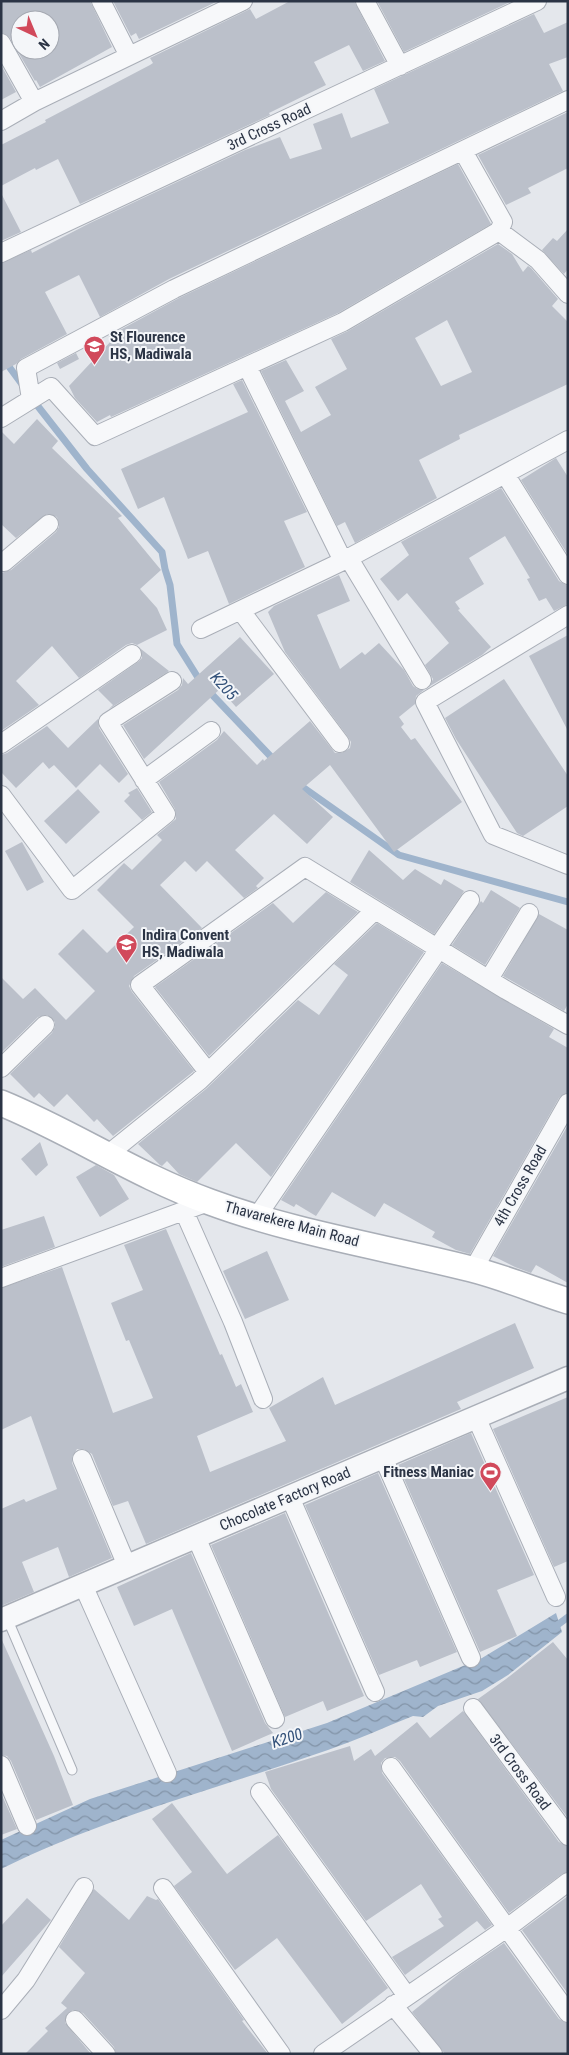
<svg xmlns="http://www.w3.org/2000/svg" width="569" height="2055" font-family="'Roboto Condensed',sans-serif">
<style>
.water{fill:url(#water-waves)}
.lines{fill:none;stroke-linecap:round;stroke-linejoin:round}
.stream{stroke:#9fb4cc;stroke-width:7}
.building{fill:#bbc0ca;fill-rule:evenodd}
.service-casing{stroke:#a9aeb7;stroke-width:11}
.minor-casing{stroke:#a9aeb7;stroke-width:20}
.tertiary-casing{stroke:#a9aeb7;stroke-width:25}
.secondary-casing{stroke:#a9aeb7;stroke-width:28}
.service{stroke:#f7f8fa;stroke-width:9}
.minor{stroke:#f7f8fa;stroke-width:18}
.tertiary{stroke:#f7f8fa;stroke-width:22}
.secondary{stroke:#fff;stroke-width:25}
.labels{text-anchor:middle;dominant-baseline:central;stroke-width:4;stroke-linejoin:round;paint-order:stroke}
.street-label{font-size:15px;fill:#2b3445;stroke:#f4f6f9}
.poi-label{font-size:15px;font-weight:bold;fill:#2b3445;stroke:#f4f6f9;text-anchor:start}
.water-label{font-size:16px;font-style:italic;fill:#34527a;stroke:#f4f6f9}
</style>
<defs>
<pattern id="water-waves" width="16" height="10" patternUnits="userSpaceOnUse" patternTransform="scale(1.25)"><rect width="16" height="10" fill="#9fb4cc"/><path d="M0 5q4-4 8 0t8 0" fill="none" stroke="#8293a7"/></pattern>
</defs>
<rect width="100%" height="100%" fill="#e4e7ec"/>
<path class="water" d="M556,1613L562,1632L508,1675L482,1691L438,1706L423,1717L413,1716C385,1727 357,1740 328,1750C219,1788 106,1817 1,1869V1840L90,1799L327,1723L482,1658Z"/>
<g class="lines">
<path class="stream" d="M7,360L10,368L24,387
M33,400L87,469L162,552L165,569L170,585L177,644L202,684L275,761
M297,783L399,855L568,902
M552,1629L568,1617"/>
</g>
<path class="building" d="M1,1H90L112,47L40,87L36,80L35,81L10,38L1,32ZM20,20H50V50H20Z
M113,1H218L139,39L136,33L131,36Z
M290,1H354L385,61L363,71L349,45L314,62L326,85L269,113L270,115L80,204L58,159L36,170L35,168L1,186V145L46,122L45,120L150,65L153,63L150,58L250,9L256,19Z
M377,1H512L404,52Z
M534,14L544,33L568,22V57L549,64L563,91L169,279L100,317L79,275L45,292L67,334L21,359L16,364L1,372V263L31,250L32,253L90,223L245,150L280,137L290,159L322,149L313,124L342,113L351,138L389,123L374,89Z
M1,65L16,92L1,100Z
M568,112V168L528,188L531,193L506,205L478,155Z
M458,164L491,224L338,313L111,417L110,415L97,422L75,398L69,386L112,340L109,336L179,298Z
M1,193L21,232L1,241Z
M568,229V269L564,274L542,250L553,238L557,241Z
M498,244L512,254L523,272L528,266L531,268L558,299L552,306L568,322V384L459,435L460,439L419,460L437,498L355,543L345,522L337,526L261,371L286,360L304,391L285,401L301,432L331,415L315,387L347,369L331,339L348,331ZM447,320L472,372L441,386L415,338Z
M76,353L79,359L60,369L57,363Z
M242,380L307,512L284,521L305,567L229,604L208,551L188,559L164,497L138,509L121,469L248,412L233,384Z
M37,419L58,441L52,448L122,516L118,518L161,570L140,589L157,608L167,630L137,645L132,643L126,645L79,678L52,646L16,681L39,705L1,731V573L11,570L56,532L59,527L57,517L47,514L16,538L1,524V431L14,444Z
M556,458L568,477V555L521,480Z
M501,488L559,581L568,586V604L554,611L546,598L539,601L527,579L530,578L505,536L469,558L484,584L455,602L460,609L458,610L491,647L482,655L430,686L433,679L425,665L449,643L407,593L398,601L380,579L409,555L401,542Z
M339,575L350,601L317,615L340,669L362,652L365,655L379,643L404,670L413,686L417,689L424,690L416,696L415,704L399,717L404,724L401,727L411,740L415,738L462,802L394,852L330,765L302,789L333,817L307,844L274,814L235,850L264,878L256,886L258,888L244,898L207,861L196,872L185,861L160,885L202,928L134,976L129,986L132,992L194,1071L113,1136L97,1119L94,1122L67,1094L54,1107L39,1093L34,1098L10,1074L52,1033L55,1027V1022L47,1015L38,1017L1,1053V977L23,999L35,988L66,1020L95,991L58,954L83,929L107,953L134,927L97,890L124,863L132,870L162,840L157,835L176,819L175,809L159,782L217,740L224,731L257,765L263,759L264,761L310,721L335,753H342L350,748L351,742L348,737L285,652L268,612L274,606Z
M568,635V731L529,656Z
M240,637L274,674L236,707L220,689L144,759L123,725L178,690L182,685L183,678L188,684Z
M141,649L169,671L109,709L113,705L98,690L138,662L142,658Z
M504,679L568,776V806L523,836L517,833L456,739L445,718Z
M98,719L99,728L128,774L119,783L100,764L76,788L54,765L49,769L43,762L16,788L1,772V755L7,753L47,726L68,748Z
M137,788L152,812L142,820L124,801L130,795L128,793Z
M78,789L100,812L66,844L44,821Z
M22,842L44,882L27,891L5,851Z
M369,850L403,880L415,869L441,885L444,879L464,891L434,934L350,882Z
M491,890L520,908L485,965L452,945L481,901L483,903Z
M326,892L358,912L209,1056L155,987L273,903L293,923Z
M539,914L568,930V1004L564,1011L503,976Z
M377,923L424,952L271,1177L236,1143L197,1182L179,1174L167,1161L162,1166L160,1165L138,1144L206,1089L298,1000L319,1015L348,975L334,964Z
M442,963L554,1029L549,1037L568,1048V1092L559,1098L470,1254L456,1250L432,1237L435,1232L384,1203L375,1217L332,1192L316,1216L296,1204L294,1207L281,1200Z
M568,1125V1283L536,1265L531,1273L515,1267L493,1256Z
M40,1142L48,1165L36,1176L21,1159Z
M96,1165L114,1175L129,1199L100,1217L76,1177Z
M44,1216L55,1247L1,1267V1230Z
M166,1229L220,1355L222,1354L236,1387L241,1384L253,1412L197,1436L210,1472L286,1441L269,1408L323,1377L335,1405L515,1323L534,1368L457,1402L461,1409L146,1544L128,1501L113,1506L92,1454L84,1449H77L72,1457V1463L112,1558L69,1577L58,1547L22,1562L34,1592L1,1606V1509L24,1499L26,1502L57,1489L31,1416L1,1430V1288L62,1267L113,1413L153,1398L129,1340L126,1341L111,1303L143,1290L124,1245Z
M267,1251L289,1300L245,1319L223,1271Z
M568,1397V1561L554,1567L493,1429Z
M471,1433L534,1575L497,1590L517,1636L480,1652L398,1465Z
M378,1473L457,1652L420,1667L417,1660L379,1675L305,1505Z
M285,1513L364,1696L327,1711L323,1701L285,1717L211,1545Z
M191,1553L265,1723L273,1733L232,1751L172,1609L134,1626L117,1587Z
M1,1638L54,1756L73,1805L36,1820L11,1761L7,1756L1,1755Z
M553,1642L568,1660V1818L478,1699L506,1679Z
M463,1711L559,1842L568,1846V1872L562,1874L509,1913L400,1761L395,1757L385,1758L381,1763L382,1773L492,1925L485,1930L477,1921L405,1975L392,1957L444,1926L438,1919L442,1917L421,1884L366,1921L271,1789L265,1772L350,1746L354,1761L371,1749L375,1756L417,1722L430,1738Z
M1,1793L17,1829L1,1835Z
M172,1803L227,1874L278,1835L388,1988L342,2024L277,1938L235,1970L174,1886L192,1872L152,1819Z
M94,1889L129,1920L147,1896L156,1900L158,1899L244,2020L242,2021L268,2054H116L114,2047L83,2013L73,2010L68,2013L65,2023L91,2054H25L48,2031L45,2028L67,2008L61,2003L85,1973L59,1947Z
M568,1896V1994L522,1930Z
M27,1898L51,1920L1,1977V1926Z
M504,1943L559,2019L568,2023V2054H445L412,2012L461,1972Z"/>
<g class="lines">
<defs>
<path id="service" d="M7,1618L72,1770"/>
<path id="minor" d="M101,1L129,56
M365,1L400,66
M1,43L34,102
M1,121L34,102L243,1
M499,231L538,260L568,294
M1,253L537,1
M31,399L26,368L174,289L568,100
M1,418L51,387L95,436L343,322L499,231L503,222L463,151
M505,474L568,575
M348,557L422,680
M343,561L568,440
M4,562L49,524
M241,611L340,743
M568,615L425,702L493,835L568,865
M201,629L343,561L247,366
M1,744L132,654
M144,780L211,731
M1,795L72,890L166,814L108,722L172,681
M437,948L470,900
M489,979L529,913
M1,1068L45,1025
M208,1072L140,985L305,867L506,990L568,1025
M106,1156L199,1081L375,910
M184,1211L233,1322L263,1399
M256,1218L439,949
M473,1270L568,1103
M1,1278L208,1202
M476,1417L556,1597
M383,1457L471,1658
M82,1459L127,1566
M290,1497L375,1692
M196,1537L275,1719
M83,1585L167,1773
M473,1708L568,1836
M1,1765L27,1826
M391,1767L568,2013
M260,1792L407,1996
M163,1888L281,2054
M393,2005L433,2054
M1,2010L26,1980L84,1887
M75,2020L106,2054
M323,2054L507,1928L568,1882"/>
<path id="tertiary" d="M1,1620L568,1378"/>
<path id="secondary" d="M1,1103C72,1132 137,1176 210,1202C294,1233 384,1247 471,1269C503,1277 536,1291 568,1301"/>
</defs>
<use href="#service" class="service-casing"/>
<use href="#minor" class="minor-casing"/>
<use href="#tertiary" class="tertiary-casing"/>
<use href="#secondary" class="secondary-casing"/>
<use href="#service" class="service"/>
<use href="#minor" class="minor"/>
<use href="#tertiary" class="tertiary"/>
<use href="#secondary" class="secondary"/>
</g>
<defs>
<symbol id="school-pin" viewBox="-11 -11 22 30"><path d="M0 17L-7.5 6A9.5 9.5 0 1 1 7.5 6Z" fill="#d1495b" stroke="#f4f6f9"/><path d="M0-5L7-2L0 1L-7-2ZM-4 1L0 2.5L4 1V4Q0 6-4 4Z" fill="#fff"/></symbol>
<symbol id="stadium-pin" viewBox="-11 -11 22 30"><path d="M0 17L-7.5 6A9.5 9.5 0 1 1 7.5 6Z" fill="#d1495b" stroke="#f4f6f9"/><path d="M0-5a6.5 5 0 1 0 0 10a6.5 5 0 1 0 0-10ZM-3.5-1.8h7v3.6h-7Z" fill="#fff"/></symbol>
</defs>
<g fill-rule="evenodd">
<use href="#school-pin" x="82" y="334" width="25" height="34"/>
<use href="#school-pin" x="114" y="932" width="25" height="34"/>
<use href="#stadium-pin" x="478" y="1460" width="25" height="34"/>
</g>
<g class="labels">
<g class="street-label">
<text transform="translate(269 127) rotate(-25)">3rd Cross Road</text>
<text transform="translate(520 1186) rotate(-60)">4th Cross Road</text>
<text transform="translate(292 1224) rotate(15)">Thavarekere Main Road</text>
<text transform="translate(285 1499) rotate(-23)">Chocolate Factory Road</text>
<text transform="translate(520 1772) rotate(53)">3rd Cross Road</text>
</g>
<g class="poi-label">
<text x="110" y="337">St Flourence<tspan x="110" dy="17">HS, Madiwala</tspan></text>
<text x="142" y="935">Indira Convent<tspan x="142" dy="17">HS, Madiwala</tspan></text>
<text x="474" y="1472" text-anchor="end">Fitness Maniac</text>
</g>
<g class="water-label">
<text transform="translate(224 686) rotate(48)">K205</text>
<text transform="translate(287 1738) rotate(-18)">K200</text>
</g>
</g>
<rect width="569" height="2055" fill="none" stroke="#2b3445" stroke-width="5"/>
<g transform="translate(35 35) rotate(136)"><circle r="24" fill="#f4f6f9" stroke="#a4a8b1"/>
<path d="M0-4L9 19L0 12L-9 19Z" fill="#d1495b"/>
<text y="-8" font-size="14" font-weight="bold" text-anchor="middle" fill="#2b3445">N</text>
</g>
</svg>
